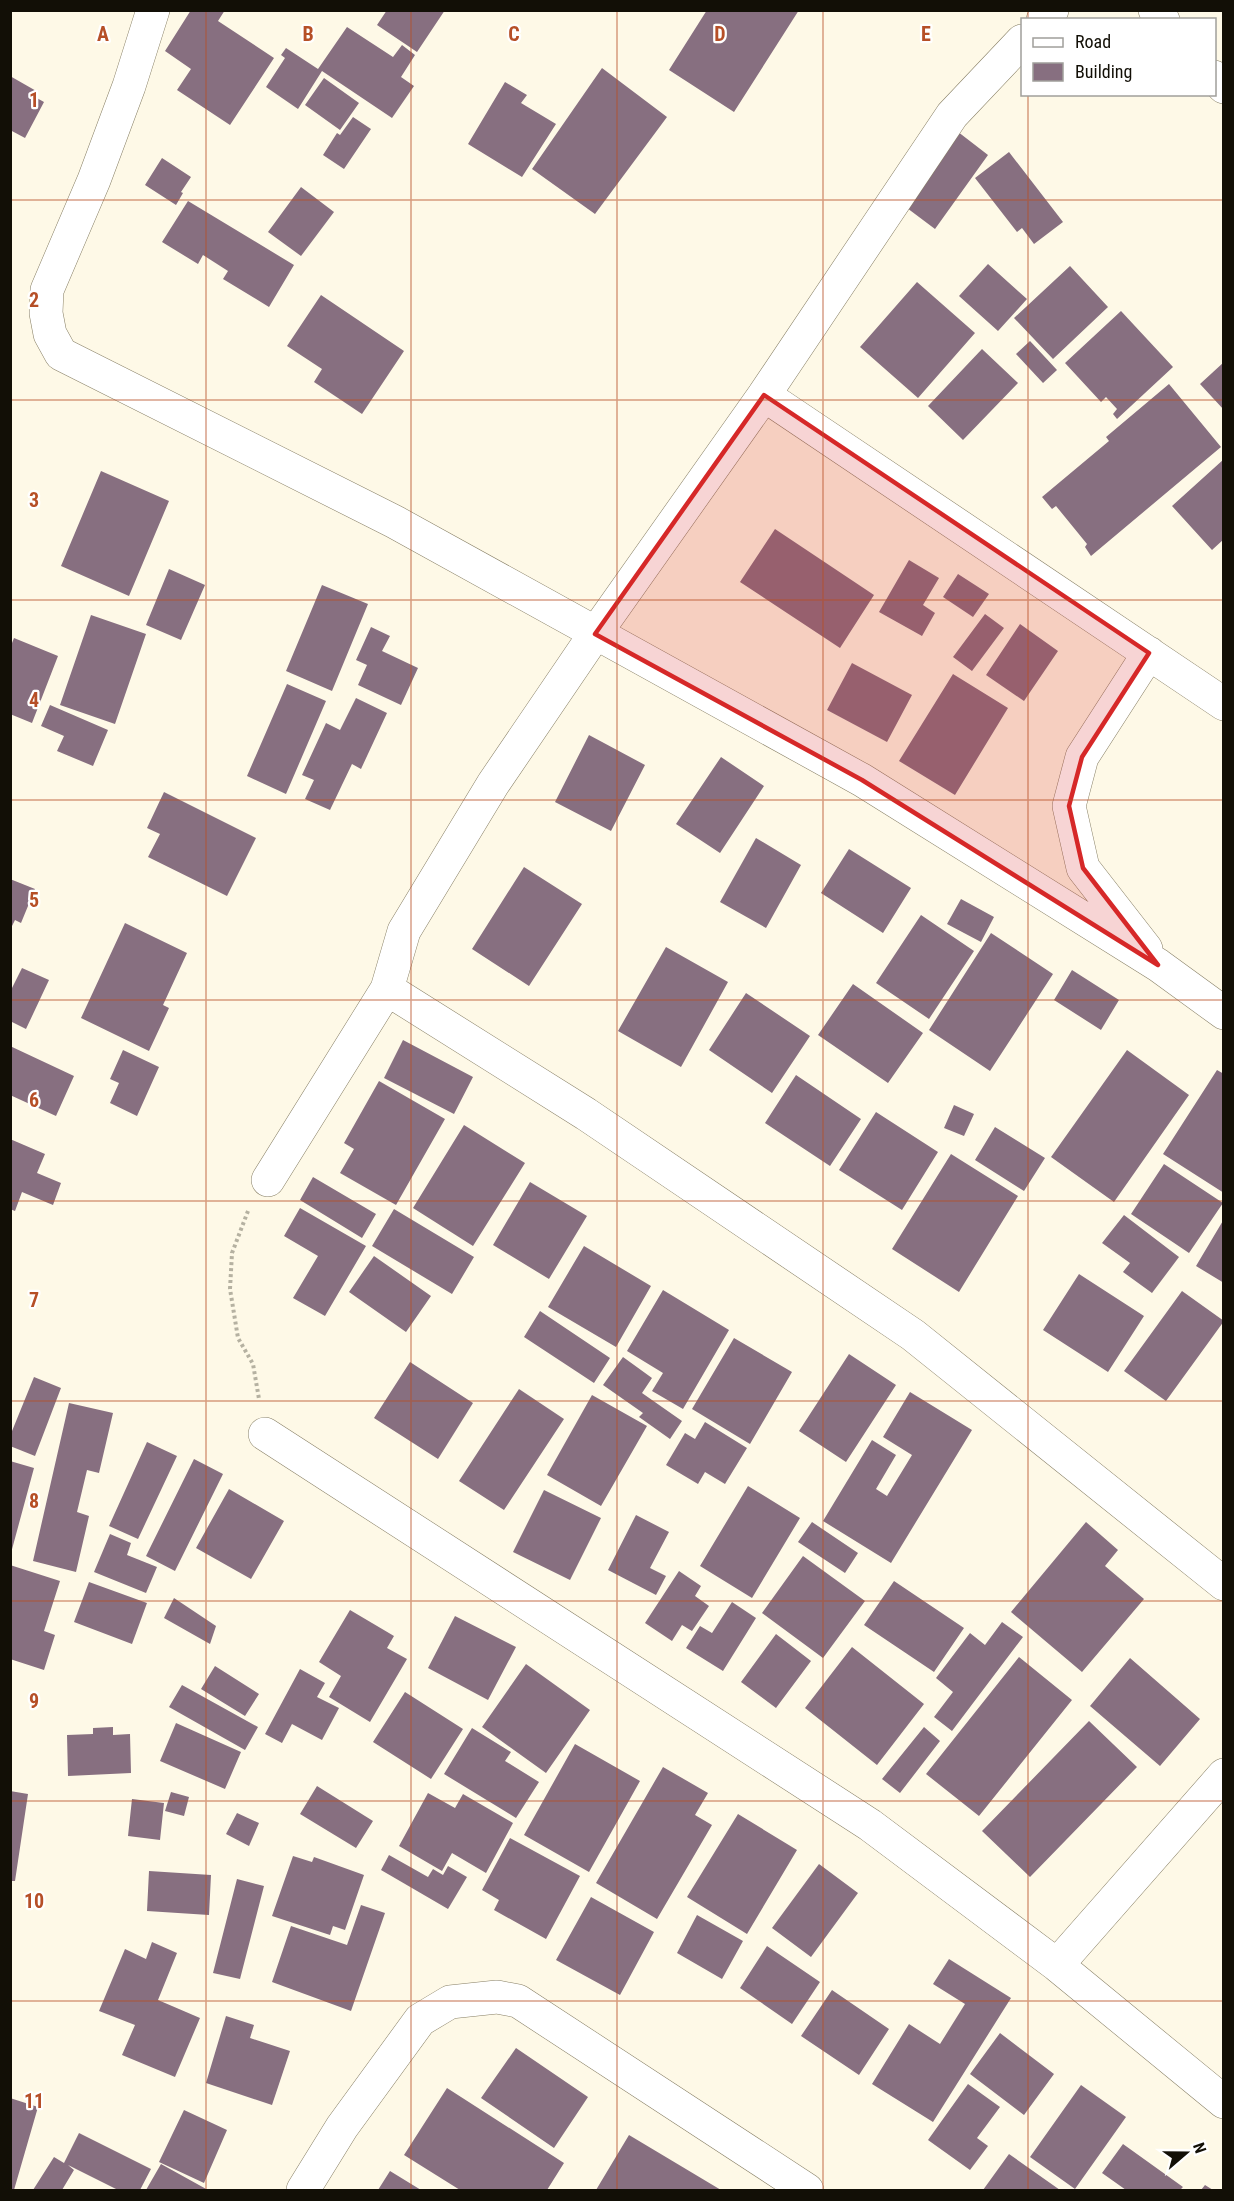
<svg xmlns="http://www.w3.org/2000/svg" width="1234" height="2201" font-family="'Roboto Condensed',sans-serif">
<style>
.building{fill:#876f80}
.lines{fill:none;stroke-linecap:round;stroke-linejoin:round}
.minor-casing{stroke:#877f65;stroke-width:34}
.path{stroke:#b5b1a1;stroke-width:4;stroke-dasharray:3 3;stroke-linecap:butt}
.minor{stroke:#fff;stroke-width:33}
.marked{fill:#d62828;fill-opacity:0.2;stroke:#d62828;stroke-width:4.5;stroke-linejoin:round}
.grid{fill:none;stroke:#b64f27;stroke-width:1.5;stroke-opacity:0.55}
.grid-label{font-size:20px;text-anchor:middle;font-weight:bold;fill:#b64f27;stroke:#fff;stroke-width:4.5;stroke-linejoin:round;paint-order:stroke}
</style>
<rect width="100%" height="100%" fill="#fef9e7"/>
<path class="building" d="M191,10H225L218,21L274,58L230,125L177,90L191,69L165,51Z
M387,10H445L417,52L377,25Z
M707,10H799L734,112L669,70Z
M347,27L393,57L402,45L415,55L401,77L414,86L392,118L322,71L298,109L266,87L285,58L281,55L286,48L318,69Z
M602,68L667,117L595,214L532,169Z
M10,76L38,92L35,97L44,102L25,138L10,130Z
M324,78L359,103L340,130L305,105Z
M505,82L527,95L521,103L556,124L522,177L468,144Z
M353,117L371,129L344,169L323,155L337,133L340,135Z
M953,128L988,155L935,229L899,202Z
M1009,152L1063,222L1034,244L1022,228L1017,232L975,178Z
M162,158L191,177L181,192L183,193L176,205L145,185Z
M301,187L334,212L301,256L268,232Z
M188,201L294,265L269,307L223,279L228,271L203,255L198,264L162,242Z
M988,264L1027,299L998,331L959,296Z
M1070,266L1108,307L1053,359L1014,318Z
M917,282L975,333L918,398L860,347Z
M321,295L404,351L362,414L314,382L322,369L287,346Z
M1121,311L1173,367L1117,419L1113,414L1117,409L1106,397L1101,402L1065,363Z
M1030,341L1057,370L1043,383L1016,354Z
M982,349L1018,383L963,440L928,406Z
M1224,362V410L1200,384Z
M1169,384L1221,447L1091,556L1085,547L1087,544L1056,506L1052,509L1042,497L1109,441L1106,437Z
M1224,459V539L1212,550L1172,506Z
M101,471L169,501L129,596L61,566Z
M775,529L874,595L840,648L740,582Z
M909,560L939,578L923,605L935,613L922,636L879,612Z
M169,569L205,585L181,640L146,625Z
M958,574L989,594L973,617L943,597Z
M322,585L368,604L332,691L286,671Z
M985,614L1004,628L972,671L953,657Z
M91,615L146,634L115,724L60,705Z
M1020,624L1058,651L1024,701L986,675Z
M371,627L390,636L382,651L418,668L401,705L358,685L367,665L356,660Z
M14,638L58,656L32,723L10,714V648Z
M852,663L912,695L887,742L827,710Z
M953,674L1008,708L955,795L899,761Z
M287,684L326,701L286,794L247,776Z
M356,698L387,713L361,769L352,764L330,810L305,799L314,780L302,775L326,723L340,730Z
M50,705L108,730L93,766L57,751L64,736L41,726Z
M589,735L645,765L611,831L555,802Z
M721,757L764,786L720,853L676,824Z
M164,792L256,838L227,896L148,857L160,834L147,828Z
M756,838L801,865L766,928L720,902Z
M849,849L911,888L883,933L821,893Z
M524,867L582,904L529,986L472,949Z
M10,879L35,889L21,923L15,920L10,930Z
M961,899L994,917L981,942L947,924Z
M921,915L974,951L929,1019L876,983Z
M125,923L187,953L163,1005L169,1008L149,1051L81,1018Z
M991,933L1053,974L990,1071L929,1030Z
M666,947L728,982L681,1067L618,1031Z
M22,968L49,980L26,1029L10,1021V992Z
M1072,970L1119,1000L1101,1030L1054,1000Z
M853,984L923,1033L888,1083L818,1035Z
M746,993L810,1036L772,1093L709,1050Z
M403,1040L473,1077L454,1114L384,1078Z
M10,1046L74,1076L56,1116L10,1095Z
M123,1050L159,1067L137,1116L110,1103L119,1083L110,1079Z
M1127,1050L1189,1095L1114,1202L1051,1157Z
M1217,1070L1224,1074V1193L1163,1154Z
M796,1075L861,1119L830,1166L765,1123Z
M379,1081L445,1119L396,1205L340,1173L354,1149L344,1143Z
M954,1105L974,1114L964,1136L944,1128Z
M876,1112L938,1152L902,1210L839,1170Z
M464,1125L525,1163L473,1246L413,1208Z
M995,1127L1045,1158L1024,1191L975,1160Z
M10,1139L45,1154L37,1173L61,1183L53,1205L22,1192L15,1211L10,1209Z
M951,1154L1018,1196L959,1292L892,1249Z
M1164,1164L1223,1203L1189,1253L1131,1214Z
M313,1177L376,1214L362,1238L300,1200Z
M530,1182L587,1216L549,1279L493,1245Z
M300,1208L366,1246L325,1316L293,1298L318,1256L284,1236Z
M394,1209L474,1257L452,1294L372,1246Z
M1124,1215L1179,1257L1152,1293L1123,1272L1130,1263L1102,1243Z
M1224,1219V1283L1196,1266Z
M584,1246L651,1286L616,1347L548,1307Z
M374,1256L431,1296L406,1332L349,1292Z
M1079,1274L1144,1316L1108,1372L1043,1330Z
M663,1290L729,1330L683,1409L652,1391L663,1373L627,1351Z
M1182,1291L1224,1321L1166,1401L1124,1371Z
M540,1311L610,1358L594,1383L524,1337Z
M734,1338L792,1372L750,1444L692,1409Z
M849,1354L896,1385L846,1462L799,1431Z
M623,1357L652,1378L642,1393L682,1421L670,1439L639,1417L643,1413L603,1385Z
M410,1362L473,1403L438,1459L374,1418Z
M34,1377L61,1388L35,1456L10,1446V1436Z
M519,1389L564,1419L504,1510L459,1481Z
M910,1392L972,1430L891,1563L823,1521L872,1440L896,1455L876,1489L887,1496L912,1455L883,1437Z
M592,1395L647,1426L601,1506L547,1475Z
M69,1403L113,1413L99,1473L87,1470L77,1512L89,1516L76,1572L33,1561Z
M705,1422L747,1448L725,1484L705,1472L698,1484L666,1465L685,1433L695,1439Z
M147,1442L177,1456L138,1539L109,1526Z
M194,1459L223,1474L175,1571L146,1556Z
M10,1461L34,1468L11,1553H10Z
M748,1486L800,1518L752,1598L700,1566Z
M229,1489L284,1521L251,1579L196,1548Z
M544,1490L601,1518L570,1580L513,1552Z
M636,1515L669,1532L650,1568L666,1576L656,1595L608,1570Z
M812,1522L858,1553L845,1573L798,1542Z
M1086,1522L1118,1550L1105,1566L1144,1599L1082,1672L1011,1612Z
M110,1534L131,1543L127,1555L157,1567L146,1593L94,1572Z
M803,1556L865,1601L823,1658L762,1613Z
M10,1565L60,1581L44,1631L55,1635L44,1670L10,1659Z
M679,1571L701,1586L695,1596L709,1606L692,1631L682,1625L672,1641L645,1623Z
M894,1581L964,1628L934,1672L864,1625Z
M89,1582L147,1603L132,1644L74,1622Z
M174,1598L216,1626L210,1644L164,1618Z
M732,1602L756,1618L723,1671L686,1648L700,1626L712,1633Z
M350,1610L394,1636L387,1648L407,1659L370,1722L329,1697L341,1676L319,1662Z
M455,1616L516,1647L488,1700L428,1668Z
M1002,1622L1023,1637L952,1731L934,1717L953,1692L936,1678L970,1633L985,1645Z
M776,1634L811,1661L776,1708L741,1682Z
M852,1647L924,1704L877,1765L805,1708Z
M1019,1657L1072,1700L979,1816L926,1774Z
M1130,1658L1200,1719L1160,1766L1090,1706Z
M526,1664L590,1710L546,1773L482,1727Z
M215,1666L259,1694L245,1716L201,1689Z
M300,1669L325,1683L317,1697L339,1708L322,1740L292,1724L282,1743L265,1734Z
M182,1685L258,1727L245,1750L169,1707Z
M405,1692L463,1729L431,1779L373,1742Z
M1089,1721L1137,1767L1030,1877L982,1831Z
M176,1723L241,1752L225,1789L160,1761Z
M113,1727V1735L130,1734L131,1773L68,1776L67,1735L93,1734V1728Z
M924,1727L940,1741L900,1793L882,1779Z
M472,1728L511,1752L505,1761L539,1782L516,1818L444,1774Z
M575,1744L640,1781L589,1872L524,1835Z
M663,1767L708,1793L695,1815L712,1825L657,1919L596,1883Z
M317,1786L373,1821L356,1848L300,1814Z
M10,1791L28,1794L15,1881H10Z
M171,1792L189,1797L184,1816L165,1811Z
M428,1793L455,1808L463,1794L513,1823L486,1873L452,1853L442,1871L399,1846Z
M132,1799L164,1803L160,1840L128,1836Z
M237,1813L259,1823L249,1846L226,1834Z
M738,1814L797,1850L747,1934L687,1897Z
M510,1838L580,1876L546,1939L494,1910L499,1900L482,1890Z
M389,1855L428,1877L433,1869L443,1875L448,1866L467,1877L448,1909L381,1870Z
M293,1856L312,1862L314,1857L364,1875L345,1930L333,1926L330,1935L272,1916Z
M819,1864L858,1893L811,1957L772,1928Z
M149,1871L211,1875L209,1915L147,1911Z
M237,1879L264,1886L240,1979L213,1973Z
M591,1897L654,1932L620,1995L556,1960Z
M361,1905L385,1913L351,2011L272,1982L291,1926L347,1945Z
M697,1915L743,1941L722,1979L677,1953Z
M152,1942L177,1953L158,2000L200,2018L175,2077L122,2055L135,2025L99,2011L125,1949L146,1959Z
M767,1946L820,1982L792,2024L740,1988Z
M949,1959L1011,1998L933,2122L872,2084L909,2024L940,2044L965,2004L933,1984Z
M832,1990L889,2029L859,2075L801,2036Z
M226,2016L254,2025L250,2038L290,2051L272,2105L206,2083Z
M1000,2033L1054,2074L1024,2115L970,2074Z
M516,2048L588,2097L554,2148L481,2098Z
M968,2084L1000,2107L977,2138L988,2146L970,2170L928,2140Z
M1081,2085L1126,2117L1075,2189L1030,2157Z
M447,2088L564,2163L547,2190H460L404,2155Z
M10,2098L38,2107L14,2190H10Z
M184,2110L227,2130L204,2183L159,2162Z
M79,2133L151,2169L140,2190H118L68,2165L74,2170L62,2190H33L54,2157L64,2163Z
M629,2135L721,2190H596Z
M1123,2144L1183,2187L1180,2190H1126L1102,2173Z
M1009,2154L1060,2190H983Z
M161,2164L208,2190H146Z
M390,2171L421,2190H378Z
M1205,2185L1213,2190H1201Z"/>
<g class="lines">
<defs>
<path id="minor" d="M153,10L129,86L94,180L47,290L46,313L50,334L61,354L395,522L862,780L1158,965L1224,1013
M1155,10L1163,20
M1043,20L1052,10
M1214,77L1224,87
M764,395L1224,704
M1146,949L1083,868L1069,806L1082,757L1149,653
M387,989L586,1114L913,1335L1224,1584
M268,1180L387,989L404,931L493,784L595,634L764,395L952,115L1022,41
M265,1434L870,1825L1057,1965L1224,2102
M1057,1965L1224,1775
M303,2190L342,2127L420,2020L450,2002L497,1997L518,2001L807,2190"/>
</defs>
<use href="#minor" class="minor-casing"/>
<path class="path" d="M248,1211L232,1253L230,1289L238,1338L253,1364L259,1399"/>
<use href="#minor" class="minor"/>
</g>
<path class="marked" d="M764,395L1149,653L1082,757L1069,806L1083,868L1158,965L862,780L595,634Z"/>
<path class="grid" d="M206,10V2190M411,10V2190M617,10V2190M823,10V2190M1028,10V20M1028,94V2190M10,200H1224M10,400H1224M10,600H1224M10,800H1224M10,1000H1224M10,1201H1224M10,1401H1224M10,1601H1224M10,1801H1224M10,2001H1224"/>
<g class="grid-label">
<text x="103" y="41">A</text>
<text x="308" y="41">B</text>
<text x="514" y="41">C</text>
<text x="720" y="41">D</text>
<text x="926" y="41">E</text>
<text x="34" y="107">1</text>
<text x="34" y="307">2</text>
<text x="34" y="507">3</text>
<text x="34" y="707">4</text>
<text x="34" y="907">5</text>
<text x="34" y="1107">6</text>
<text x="34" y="1307">7</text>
<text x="34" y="1508">8</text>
<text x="34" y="1708">9</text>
<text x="34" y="1908">10</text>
<text x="34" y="2108">11</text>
</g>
<rect width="1234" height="2201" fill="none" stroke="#120f06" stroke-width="24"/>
<rect x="1021" y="18" width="195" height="78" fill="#ffffff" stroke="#a09f9b" stroke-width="1.5"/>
<rect x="1033" y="38" width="30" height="9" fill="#ffffff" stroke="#a09f9b" stroke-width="1.5"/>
<text x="1075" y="48" font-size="18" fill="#120f06">Road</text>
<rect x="1033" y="63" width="30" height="18" fill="#876f80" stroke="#a09f9b" stroke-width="1.5"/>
<text x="1075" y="78" font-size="18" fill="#120f06">Building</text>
<g transform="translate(1186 2153) rotate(70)" stroke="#ffffff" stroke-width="4.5" paint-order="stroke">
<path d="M0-4.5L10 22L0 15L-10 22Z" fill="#120f06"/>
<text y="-9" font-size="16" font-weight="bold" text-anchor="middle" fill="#120f06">N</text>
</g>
</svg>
